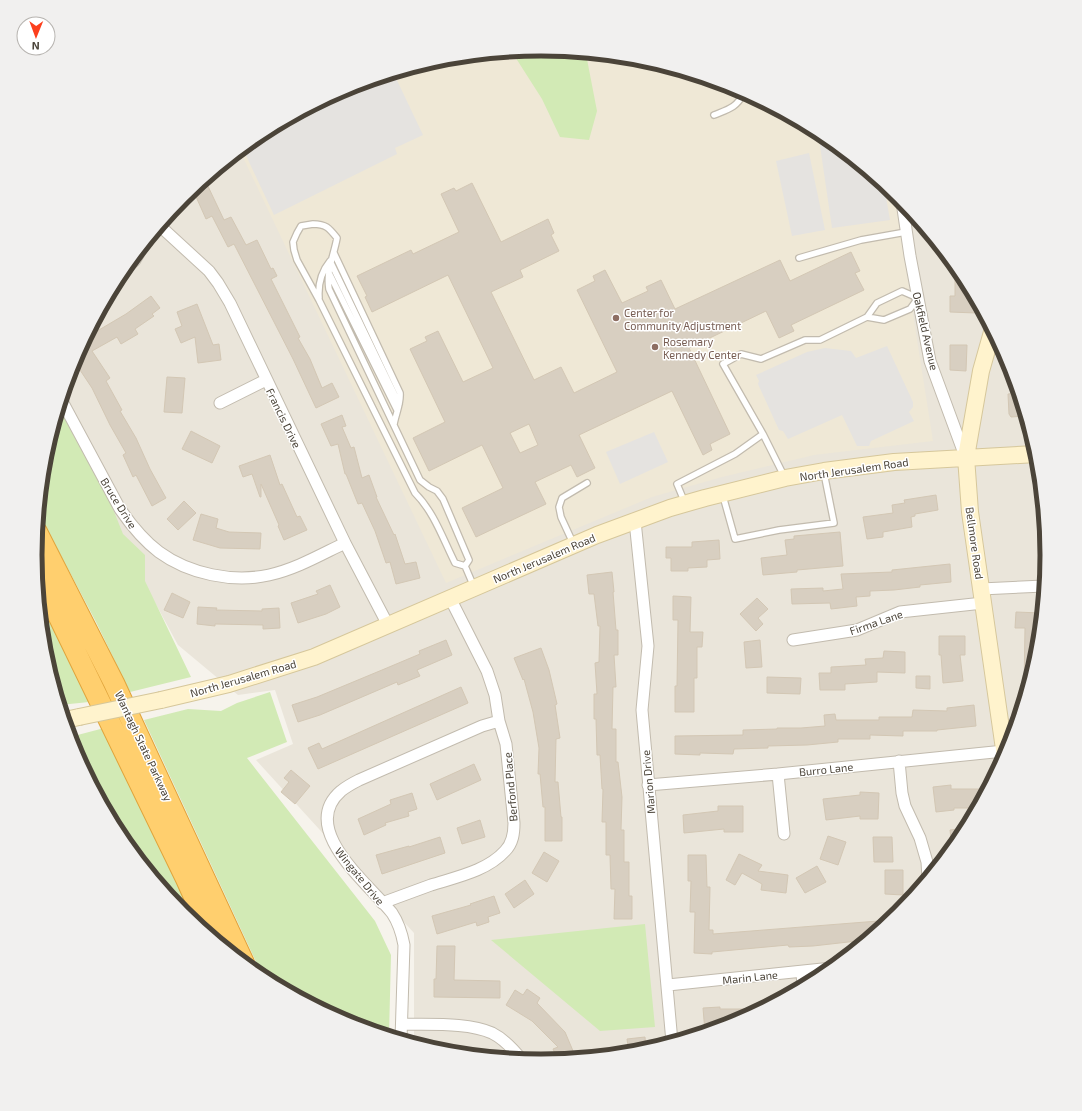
<svg xmlns="http://www.w3.org/2000/svg" width="1082" height="1111" font-family="'Exo 2',sans-serif">
<style>
.residential{fill:#eae5da}
.education{fill:#efe8d6}
.green{fill:#d2eab5}
.parking{fill:#e5e3e0}
.building{fill:#d8cfc1;stroke:#d3c7b4;fill-rule:evenodd}
.lines{fill:none;stroke-linecap:round;stroke-linejoin:round}
.service-casing{stroke:#c2bbae;stroke-width:8}
.minor-casing{stroke:#c2bbae;stroke-width:13}
.secondary-casing{stroke:#d6c79b;stroke-width:18}
.motorway-casing{stroke:#e0a43c;stroke-width:22}
.service{stroke:#fff;stroke-width:5.5}
.minor{stroke:#fff;stroke-width:11}
.secondary{stroke:#fff3cd;stroke-width:16}
.motorway{stroke:#ffcf6e;stroke-width:20}
.secondary-bridge-casing{stroke:#d6c79b;stroke-width:18;stroke-linecap:butt}
.secondary-bridge{stroke:#fff3cd;stroke-width:16}
.education-dot{fill:#8d6e63;stroke:#fff;stroke-width:1.5}
.labels{text-anchor:middle;dominant-baseline:central;stroke-width:3;stroke-linejoin:round;paint-order:stroke}
.education-label{font-size:11px;fill:#785e54;stroke:#fff;text-anchor:start}
.street-label{font-size:11px;fill:#4b4439;stroke:#fff}
.rim{fill:none;stroke:#4b4439;stroke-width:5}
</style>
<rect width="100%" height="100%" fill="#f6f3ec"/>
<path class="residential" d="M541,50L640,59L735,88L822,135L899,198L962,275L1009,362L1037,457L1047,556L1037,654L1008,749L962,837L899,913L822,976L734,1023L639,1052L541,1061L442,1052L414,1043V933L256,760L293,744L275,690L238,695L178,645L56,420L74,362L120,274L183,198L260,135L348,88L443,59Z"/>
<path class="education" d="M541,50L640,59L735,88L822,135L894,194L933,441L814,455L722,477L652,497L446,583L240,151L260,135L348,88L443,59Z"/>
<path class="green" d="M541,50L586,54L597,111L589,140L560,137L542,99L512,52Z
M60,406L103,484L123,534L145,555V581L191,677L130,692L96,622L39,514L45,457Z
M38,588L78,664L89,702L60,705L45,654Z
M270,692L287,742L247,758L375,921L391,955L389,1035L347,1023L264,979L144,720L188,709L221,711L237,703Z
M108,727L194,922L183,913L120,836L73,749L70,737Z
M645,924L655,1027L600,1031L491,940Z"/>
<path class="parking" d="M394,74L423,135L395,148L397,154L274,215L243,149L260,135L348,88Z
M818,132L884,186L890,220L832,228Z
M809,153L825,230L792,236L776,161Z
M887,346L913,402V407L909,412L914,421L871,441L869,446H857L842,415L788,439L783,431L779,430L758,384L759,381L756,375L807,352L825,348L851,351L856,358Z
M654,432L668,462L620,484L606,452Z"/>
<path class="building" d="M205,180L224,220L231,217L246,245L257,240L271,269L273,268L277,276L271,279L300,337L298,338L310,359L322,388L332,383L339,397L316,408L293,359L234,244L228,247L212,216L206,219L193,190Z
M472,183L501,242L548,219L554,233L551,235L559,251L520,270L523,277L491,292L534,380L561,367L574,393L617,372L577,290L595,281L593,276L605,270L622,303L648,291L646,287L661,280L675,309L780,260L790,281L851,252L860,271L855,273L864,290L791,325L794,331L779,338L766,311L689,348L730,434L710,444L712,450L703,455L672,391L579,435L595,468L577,477L571,465L535,482L546,504L476,537L462,508L503,488L482,445L429,471L413,438L445,422L410,349L427,341L425,337L438,331L463,382L493,368L448,275L372,312L365,297L367,296L357,276L411,250L413,254L459,232L441,194L454,188L456,191ZM529,424L538,445L520,453L510,433Z
M955,267L962,275L976,301V313L950,312V296H955Z
M151,296L160,308L152,314L154,316L135,329L138,334L121,344L117,337L92,351L110,378L106,381L122,410L120,411L136,438L150,469L166,498L152,506L136,475L133,477L123,455L126,453L110,425L92,388L74,361L87,337L126,314Z
M197,304L213,345L219,344L221,360L198,363L195,337L181,343L175,329L182,326L177,312Z
M950,345H967L966,371L950,370Z
M167,377L185,378L182,413L164,412Z
M1018,393L1025,416L1011,417L1009,414L1008,394Z
M342,415L346,426L342,427L351,448L354,447L362,478L369,475L377,497H376L394,535L395,534L405,564L416,562L420,578L396,584L390,562L386,563L375,531L362,503L358,504L346,474H345L338,444L331,446L321,424Z
M191,431L220,446L212,463L182,449Z
M270,455L280,485L282,484L297,517L300,516L307,530L284,540L278,526L279,525L261,484V497H260L252,474L243,477L239,466Z
M936,495L938,510L915,514V516L911,517L912,527L883,532V537L867,539L863,517L893,513L892,505L905,503L904,500Z
M184,501L196,513L178,530L167,519Z
M201,514L218,519L216,528L229,532L261,533L260,549L220,548L193,540Z
M840,532L843,566L797,570V572L763,575L761,558L787,555L785,540L794,539V536Z
M719,540L720,559L707,560V567L688,568V571H671V558H666V547H692V542Z
M950,564L951,582L920,585V587L894,590L870,591V596L856,597L857,606L831,609L830,603L792,604L791,589L823,588V591L843,589L841,574L892,572V570Z
M612,572L614,592H613L616,630H618V655H614L616,687H613L612,729H616V762H618L622,797L621,830H624V862H629V896H632V919H614L615,889H611L610,855H606V822H602L603,789H602L600,755H597L596,719H594V694H597L595,663L599,662L600,626H598L594,594H589L587,575Z
M330,585L340,607L326,614L298,623L291,603L318,594L316,591Z
M172,593L190,602L183,618L164,610Z
M673,596L691,597L690,632H703L702,647H697V678H694V712H675V686H677L678,620H673Z
M757,598L768,609L758,618L763,624L756,631L740,614Z
M198,607L217,608L216,610L262,611V609L279,608L280,628L263,629V625L215,624V626L197,624Z
M1016,612L1041,613L1037,654L1027,688H1024L1025,628H1015Z
M939,636H965V655H960L963,681L943,683L941,655H939Z
M446,640L452,655L417,670L420,676L398,685L397,682L320,715L298,722L292,705L317,697L382,670L420,654L419,651Z
M760,640L762,667L746,668L744,642Z
M541,648L549,670L557,704L555,705L560,738L556,739L555,782H558L561,817H562V841H545V807H543L540,774H538L539,748L533,712L524,679L523,680L514,658Z
M884,651L905,652V673L877,672V682L845,684V690H820L819,673H831V667L866,665L865,659L883,658Z
M916,676H930V689L916,688Z
M767,677L801,678L800,694L767,693Z
M461,687L468,703L318,769L308,748L319,743L322,749Z
M974,705L976,726L937,730V731H903V736L870,735V739H838V742L807,745L768,746V748L734,749L733,754L700,753V755L675,754V736L743,735V730L777,729V728H801L825,726L824,715L835,714L836,720H879V717H912L913,710L947,711V708Z
M474,764L481,780L437,800L430,784Z
M291,770L310,786L295,804L281,792L289,782L284,778Z
M951,785V789H987L977,808H954V810L936,812L933,787Z
M860,792L879,793L878,819H860V816L826,820L823,799L860,795Z
M412,793L417,809L408,812L409,816L385,823L386,825L364,835L358,819L391,804L390,800Z
M718,806H743V832H724V829L684,833L683,815L718,811Z
M480,820L485,837L462,844L457,828Z
M966,828L962,837L952,848L950,830Z
M828,836L846,842L838,865L820,859Z
M440,837L445,853L382,874L376,855L409,846V847Z
M873,837H892L893,862H874Z
M544,852L559,861L547,882L532,873Z
M739,854L762,865L758,871L788,875L786,893L761,890L762,884L742,873L735,885L726,880Z
M688,855H706L707,887H710L709,930H713V934L891,920L866,940L813,946L789,947L788,945L712,952V954L694,953L695,912H690L691,881H688Z
M817,866L826,882L805,893L796,878Z
M885,870H903V895L885,894Z
M525,880L534,894L514,908L505,894Z
M494,896L500,913L488,917L489,922L477,926L476,922L437,934L432,916L471,905L470,904Z
M437,946H455L454,980L500,981V998L434,997V979H436Z
M527,989L540,998L537,1003L565,1032L576,1058L558,1060L553,1049L558,1047L532,1021L506,1005L515,990L523,995Z
M720,1007V1009H760L734,1023L705,1032L703,1008Z
M645,1037L646,1050L629,1053L627,1039Z"/>
<g class="lines">
<defs>
<path id="service" d="M714,115C729,109 736,108 744,93
M313,224C326,224 329,228 337,238C334,255 326,271 329,289L420,480L429,487L437,491L443,499L469,560L465,566L455,563C443,539 434,512 415,493L319,300L297,260L294,250L293,242L297,233L301,226Z
M334,253L400,393C401,403 396,413 394,424
M799,258L861,240L906,232
M331,263L399,404
M329,273L397,410
M902,291L918,298L910,309L884,320L867,317L877,303Z
M319,298C318,284 321,272 330,261
M784,476L763,434L723,364L741,354L761,359L805,340H820L867,317
M723,496L735,539L779,530L834,523L824,473
M685,503L677,484L735,454L763,434
M573,543L561,517L559,507L562,498L587,483
M465,566L474,587"/>
<path id="minor" d="M902,202L910,256L930,361L965,456
M160,226L209,271L218,283L230,303L345,543L388,625
M120,274L135,260L142,248
M62,401L120,509C131,525 143,540 159,552C189,574 233,583 269,575C296,569 320,555 345,543
M220,403L266,380
M635,521L648,646L642,710L672,1042
M981,589L1044,586
M793,640L857,630L900,612L983,603
M899,761L902,793L905,806L920,838L927,862L928,878
M778,774L784,834
M648,785L778,774L1004,751
M382,903C398,897 415,891 431,885C456,877 487,871 505,851C513,843 514,833 514,823L506,744L499,721L495,695L487,671L450,598
M802,972L803,987
M668,985L832,968
M402,1024C428,1025 468,1022 492,1033C504,1039 514,1050 522,1060
M401,1039L404,945C402,934 398,922 392,913C370,885 297,829 341,791C346,787 353,783 359,780L482,726L499,721"/>
<path id="secondary" d="M992,332L981,371L966,457L970,512L1005,756
M161,700L229,684L314,657L597,535L670,508L705,498L785,478L824,471L894,462L1036,454
M65,720L79,717"/>
<path id="motorway" d="M37,532L114,683L244,963
M36,570L186,879L212,937"/>
</defs>
<use href="#service" class="service-casing"/>
<use href="#minor" class="minor-casing"/>
<use href="#secondary" class="secondary-casing"/>
<use href="#motorway" class="motorway-casing"/>
<use href="#service" class="service"/>
<use href="#minor" class="minor"/>
<use href="#secondary" class="secondary"/>
<use href="#motorway" class="motorway"/>
<defs>
<path id="secondary-bridge" d="M79,717L161,700"/>
</defs>
<use href="#secondary-bridge" class="secondary-bridge-casing"/>
<use href="#secondary-bridge" class="secondary-bridge"/>
</g>
<g class="education-dot">
<circle cx="616" cy="318" r="4"/>
<circle cx="655" cy="347" r="4"/>
</g>
<g class="labels">
<g class="education-label">
<text x="624" y="312">Center for<tspan x="624" dy="13">Community Adjustment</tspan></text>
<text x="663" y="341">Rosemary<tspan x="663" dy="13">Kennedy Center</tspan></text>
</g>
<g class="street-label">
<text transform="translate(926 331) rotate(77)">Oakfield Avenue</text>
<text transform="translate(284 418) rotate(64)">Francis Drive</text>
<text transform="translate(854 469) rotate(-8)">North Jerusalem Road</text>
<text transform="translate(119 503) rotate(58)">Bruce Drive</text>
<text transform="translate(975 543) rotate(82)">Bellmore Road</text>
<text transform="translate(544 558) rotate(-23)">North Jerusalem Road</text>
<text transform="translate(876 622) rotate(-19)">Firma Lane</text>
<text transform="translate(243 678) rotate(-16)">North Jerusalem Road</text>
<text transform="translate(144 746) rotate(65)">Wantagh State Parkway</text>
<text transform="translate(826 769) rotate(-6)">Burro Lane</text>
<text transform="translate(648 782) rotate(-95)">Marion Drive</text>
<text transform="translate(510 787) rotate(-95)">Berfond Place</text>
<text transform="translate(360 876) rotate(51)">Wingate Drive</text>
<text transform="translate(750 977) rotate(-6)">Marin Lane</text>
</g>
</g>
<path d="M0 0H1082V1111H0ZM42 555a499 499 0 1 1 998 0a499 499 0 1 1-998 0Z" fill="#f1f0ef" fill-rule="evenodd"/>
<path class="rim" d="M42 555a499 499 0 1 1 998 0a499 499 0 1 1-998 0Z"/>
<g transform="translate(36 36) rotate(181)"><circle r="19" fill="#ffffff" stroke="#b7b4b0"/>
<path d="M0-3L7 15L0 10L-7 15Z" fill="#fc3f1d"/>
<text y="-6" font-size="11" font-weight="bold" text-anchor="middle" fill="#4b4439">N</text>
</g>
</svg>
